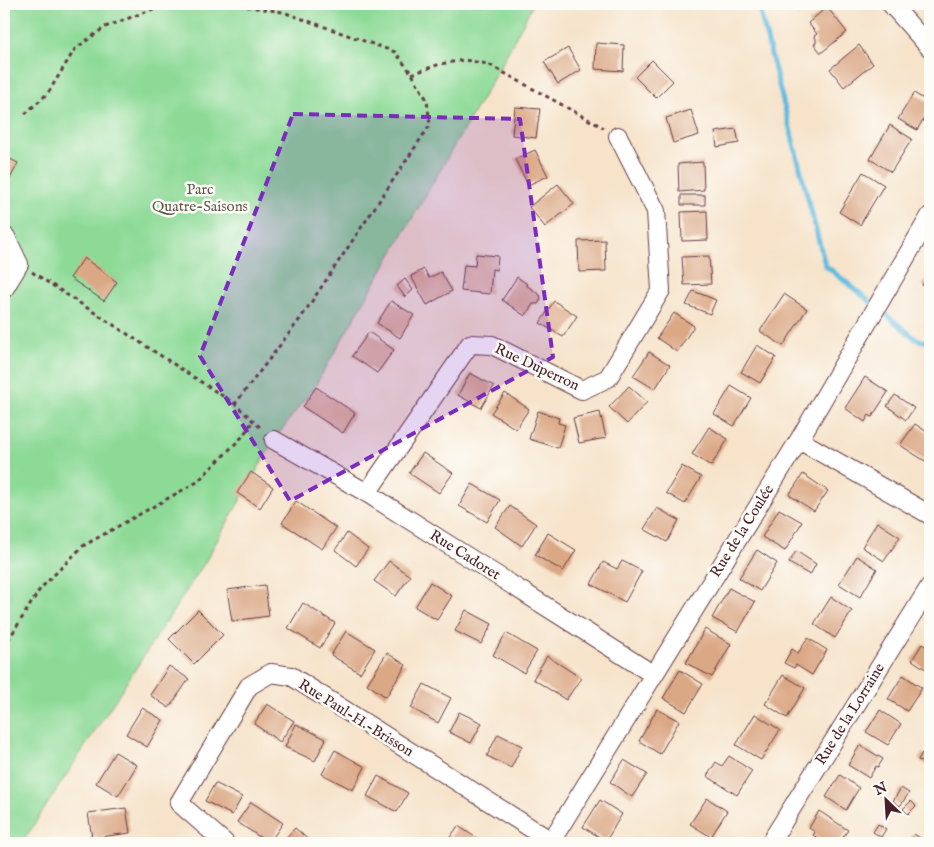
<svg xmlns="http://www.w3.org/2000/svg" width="934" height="847" font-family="'IM FELL English',serif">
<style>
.green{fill:#8dda97;stroke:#6c7c61}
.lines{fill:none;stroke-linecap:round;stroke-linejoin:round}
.stream{stroke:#61bbdf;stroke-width:5}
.building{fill:#dba886}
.street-casing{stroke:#643c43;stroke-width:20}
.path{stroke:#643c43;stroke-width:3;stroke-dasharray:4 4;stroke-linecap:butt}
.street{stroke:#fff;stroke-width:18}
.marked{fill:#7b2cbf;fill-opacity:0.2;stroke:#7b2cbf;stroke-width:4;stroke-dasharray:10 6;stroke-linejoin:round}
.labels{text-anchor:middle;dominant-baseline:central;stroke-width:5;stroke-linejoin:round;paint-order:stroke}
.park-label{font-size:15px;fill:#5e574b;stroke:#fdfcf7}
.street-label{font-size:15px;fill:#4a1f2b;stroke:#fdfcf7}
</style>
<rect width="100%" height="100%" fill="#fdfcf7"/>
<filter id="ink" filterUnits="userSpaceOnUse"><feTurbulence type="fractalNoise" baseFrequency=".02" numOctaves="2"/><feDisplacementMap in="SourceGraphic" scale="10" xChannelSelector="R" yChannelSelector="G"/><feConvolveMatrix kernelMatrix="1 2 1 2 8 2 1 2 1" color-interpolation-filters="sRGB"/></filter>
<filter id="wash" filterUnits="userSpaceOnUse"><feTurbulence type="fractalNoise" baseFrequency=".0096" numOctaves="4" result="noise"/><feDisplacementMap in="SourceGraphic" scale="20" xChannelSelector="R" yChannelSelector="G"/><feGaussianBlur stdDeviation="1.12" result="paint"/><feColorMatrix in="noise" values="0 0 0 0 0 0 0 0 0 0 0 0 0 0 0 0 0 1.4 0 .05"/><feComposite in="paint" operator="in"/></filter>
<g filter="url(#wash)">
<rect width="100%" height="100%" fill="#f6e3ca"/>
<path class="green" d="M4,4H533L500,67L316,384L274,440L205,562L22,843H4V289L19,264L4,236Z"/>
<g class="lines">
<path class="stream" d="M758,4L825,265L916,339L930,343"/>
</g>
<g id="blocks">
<path class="building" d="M791,4H805L797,10Z
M827,7L847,32L821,53L814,44L816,43V39L814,36L817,34L808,23Z
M596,43L624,45L623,71L595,69Z
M859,45L873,64L844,87L830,69Z
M568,48L581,70L558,84L544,62Z
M652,60L673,81L656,98L635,77Z
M914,93L930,103V108L917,130L898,119Z
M515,107L540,109L536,138L512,135Z
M691,110L699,135L673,143L666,118Z
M890,125L912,139L891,172L870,159Z
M736,129L739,143L717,147L715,132Z
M535,150L548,176L528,185L515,159Z
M4,156L18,163L4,191Z
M703,162L704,190L679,192L678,164Z
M863,172L884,185L860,225L839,212Z
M558,184L574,204L545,227L529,207Z
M681,195H705V205H681Z
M707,211L708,240L682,241L681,212Z
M605,240L606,271L579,272L578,241Z
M476,254L498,256L497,270L492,269L490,294L461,291L464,265L475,266Z
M709,256L711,284L684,285L682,257Z
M84,258L117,282L104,301L70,278Z
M424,269L429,278L441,272L452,291L427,305L411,276Z
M930,272V291L922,285Z
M517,277L527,284L526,285L540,295L541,299L538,304H533L525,316L502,300Z
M405,279L413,290L405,297L397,286Z
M693,291L716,300L710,314L686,305Z
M784,294L807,309L783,346L760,331Z
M391,301L414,315L400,338L377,323Z
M554,301L577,316L563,337L540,323Z
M674,313L694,326L677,352L657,338Z
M369,332L394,350L377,373L352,356Z
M757,345L776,357L760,383L741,372Z
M649,352L670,365L655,389L633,376Z
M470,373L494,386L481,408L458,395Z
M865,377L888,392L872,417L869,415L865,422L845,408Z
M629,386L647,402L627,424L609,407Z
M731,386L751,398L734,426L714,414Z
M316,387L355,413L343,433L303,407Z
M505,393L529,409L516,429L491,413Z
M895,395L914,408L906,420L887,406Z
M538,411L559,418L558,423L565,425L558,448L529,439Z
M600,412L606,438L579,443L573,418Z
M915,424L930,434V453L925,461L900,445Z
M709,427L728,439L711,466L692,454Z
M423,453L453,473L439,493L409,473Z
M682,466L701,477L685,504L666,493Z
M251,472L273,487L260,508L237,493Z
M803,474L828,491L814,511L789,495Z
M472,484L500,500L487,522L459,506Z
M296,501L336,528L322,549L282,523Z
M510,506L536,524L522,546L495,527Z
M657,508L679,520L667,542L644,529Z
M779,509L802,522L785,551L762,537Z
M877,522L900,537L884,561L862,547Z
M347,533L368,549L356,566L335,550Z
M548,533L576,550L563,571L535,555Z
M757,550L777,563L760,591L739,578Z
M796,551L816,564L810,575L789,563Z
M857,556L877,569L860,597L839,584Z
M389,561L410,576L396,596L374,581Z
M622,561L642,571L625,602L591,584L603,562L617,569Z
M430,582L452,596L437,620L415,607Z
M265,585L269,616L232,621L227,590Z
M729,588L755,602L738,632L712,618Z
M831,597L852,611L835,638L814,624Z
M303,603L335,623L320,648L288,628Z
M198,610L223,635L194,664L169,639Z
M466,610L492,624L481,644L455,631Z
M705,629L731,644L712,677L686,663Z
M346,631L375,649L360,673L331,655Z
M506,633L537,651L524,673L493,655Z
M808,638L827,650L812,675L796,665L794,668L784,663L792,649L798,653Z
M922,644L930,649V672L912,660Z
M387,653L406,665L386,697L367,684Z
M547,656L581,678L566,700L533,679Z
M169,666L189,679L169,708L150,695Z
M680,670L703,684L686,712L663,698Z
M783,675L805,688L787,718L765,704Z
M903,675L922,688L907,711L888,699Z
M424,684L451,698L438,723L411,708Z
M267,704L294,721L280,742L254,724Z
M142,708L163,720L147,747L126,734Z
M657,709L679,721L660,754L639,741Z
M880,710L901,724L888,745L866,732Z
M459,712L482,723L471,743L449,732Z
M755,714L780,730L761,760L736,745Z
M296,724L326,739L315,761L285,747Z
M498,734L522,746L511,768L487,756Z
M860,745L883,759L878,767L876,766L869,778L848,765Z
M335,750L365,767L353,790L322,774Z
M115,752L137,765L118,796L96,783Z
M922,753L930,757L927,765L918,760Z
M729,756L752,771L737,795L707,776L716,762L722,766Z
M624,760L647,774L632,797L610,782Z
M840,775L859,788L846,810L826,797Z
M378,776L408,793L397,812L367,796Z
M215,783L242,797L232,815L205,801Z
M901,788L909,793L900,806L893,801Z
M707,798L727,811L711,837L690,824Z
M600,800L622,814L606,841L583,827Z
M911,801L916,806L908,814L903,809Z
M251,802L283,823L269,843L237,822Z
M126,808L130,833L92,838L88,813Z
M819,811L848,830L839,843H826L813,835L815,832L809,828Z
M878,824L886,829L881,837L873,832Z
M458,826L483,842L482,843H446Z
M295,828L312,843H281Z
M914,834L928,843H908Z"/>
</g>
</g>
<g filter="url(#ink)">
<use href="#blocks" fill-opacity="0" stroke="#643c43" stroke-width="1"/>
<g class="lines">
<defs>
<path id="street" d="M891,4L930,48
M4,236L6,237L19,264L4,289
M274,440L367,493L654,675
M799,440L930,515
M367,493L470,344L492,345L582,390L608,378L661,290L656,211L618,136
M225,843L179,803L249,686L271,673L291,676L551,841
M550,843L799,440L930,216
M770,843L930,586"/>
</defs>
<use href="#street" class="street-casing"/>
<path class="path" d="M231,4L283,12L395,52L412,74L427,100L430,125L300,319L235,404
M412,74L440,64L464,60L488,64L604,128
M25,114L48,93L75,49L105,27L164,5L193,4
M32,272L235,404L262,429
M4,647L40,589L83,546L197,482L242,437L253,421"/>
<use href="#street" class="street"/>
</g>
</g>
<path class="marked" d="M293,114L520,119L553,357L290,501L200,356Z"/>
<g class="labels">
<g class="park-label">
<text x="200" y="189">Parc<tspan x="200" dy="17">Quatre-Saisons</tspan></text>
</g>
<g class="street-label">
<text transform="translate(537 367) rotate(25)">Rue Duperron</text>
<text transform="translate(742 531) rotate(-58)">Rue de la Coulée</text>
<text transform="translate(465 555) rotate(32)">Rue Cadoret</text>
<text transform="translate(850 714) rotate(-58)">Rue de la Lorraine</text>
<text transform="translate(356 718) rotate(32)">Rue Paul-H.-Brisson</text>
</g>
</g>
<rect width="934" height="847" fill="none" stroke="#fdfcf7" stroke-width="20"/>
<g transform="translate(886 800) rotate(335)" stroke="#fdfcf7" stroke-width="4" paint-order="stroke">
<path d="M0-4L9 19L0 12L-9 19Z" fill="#4a1f2b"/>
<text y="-8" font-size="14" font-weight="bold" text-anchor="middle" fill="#4a1f2b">N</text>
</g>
</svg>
